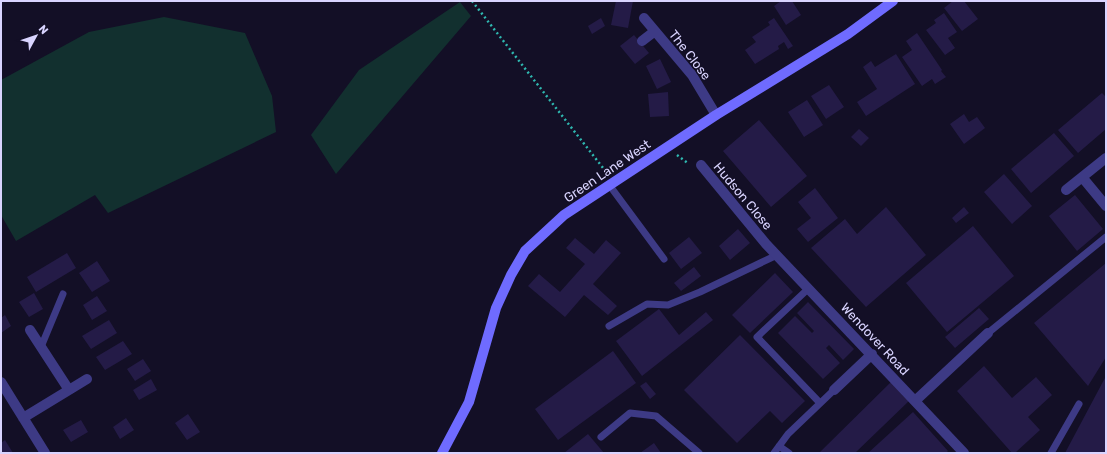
<svg xmlns="http://www.w3.org/2000/svg" width="1107" height="454" font-family="Rubik,sans-serif">
<style>
.green{fill:#12302f}
.building{fill:#241b47}
.lines{fill:none;stroke-linecap:round;stroke-linejoin:round}
.path{stroke:#2fb8b0;stroke-width:2.5;stroke-dasharray:2 3;stroke-linecap:butt}
.lane{stroke:#3d3a85;stroke-width:7}
.street{stroke:#3d3a85;stroke-width:10}
.secondary{stroke:#6f6bff;stroke-width:10}
.labels{text-anchor:middle;dominant-baseline:central;stroke-width:3;stroke-linejoin:round;paint-order:stroke}
.street-label{font-size:13px;fill:#d9d4ff;stroke:#130f26}
</style>
<rect width="100%" height="100%" fill="#130f26"/>
<path class="green" d="M460,2L471,16L336,174L311,135L359,70Z
M164,17L245,33L272,96L276,132L108,213L95,195L16,241L1,215V80L89,32Z"/>
<path class="building" d="M616,1H633L628,28L611,25Z
M781,1H792L801,15L786,25L774,6Z
M953,1H964L978,19L962,31L944,8Z
M944,13L957,32L948,38L955,48L945,55L926,30L936,23L934,20Z
M601,18L605,26L592,34L588,26Z
M774,18L793,46L788,49L784,42L778,46L779,49L755,64L745,50L756,42L752,37L770,25L768,22Z
M917,33L942,70L941,71L946,77L935,84L932,79L922,86L902,57L912,50L906,41Z
M634,35L649,53L635,64L620,46Z
M896,54L915,84L866,116L857,102L877,89L863,67L871,61L875,67Z
M660,59L671,82L657,89L646,66Z
M829,85L844,107L826,119L811,96Z
M668,92L669,116L650,117L648,94Z
M1102,93L1106,97V129L1078,153L1058,130Z
M807,100L823,125L804,137L788,112Z
M964,114L969,122L977,117L985,128L964,144L950,124Z
M759,120L807,176L771,207L723,151Z
M859,129L869,138L861,146L851,137Z
M1054,133L1074,156L1031,193L1011,169Z
M1004,174L1032,206L1012,224L984,192Z
M815,188L838,218L808,242L797,229L811,218L798,202Z
M1075,195L1103,229L1077,251L1049,216Z
M886,207L926,255L866,307L811,248L845,219L857,234Z
M964,207L969,213L956,223L952,218Z
M973,226L1014,276L947,332L906,283Z
M738,229L750,243L730,260L719,246Z
M689,237L702,253L681,269L669,253Z
M575,238L594,254L606,240L621,253L593,284L617,306L608,315L584,295L565,317L528,286L539,274L560,292L585,264L566,248Z
M67,253L76,268L36,292L27,277Z
M97,261L110,281L92,292L79,273Z
M1106,263V357L1088,386L1034,323Z
M694,267L701,276L681,291L674,283Z
M775,273L793,292L750,333L732,315Z
M34,293L43,309L29,317L19,302Z
M97,296L107,311L92,320L83,305Z
M808,302L854,349L843,360L829,345L826,348L840,363L823,379L778,333L795,316L812,333L814,331L797,313Z
M979,308L989,319L955,348L945,337Z
M659,309L679,335L706,312L713,320L642,376L616,341Z
M5,315L11,326L1,333V318Z
M109,320L117,333L91,349L82,336Z
M740,335L805,401L782,423L770,411L737,443L684,390Z
M123,341L132,354L105,370L96,357Z
M613,351L636,383L558,440L535,409Z
M143,359L151,371L135,381L127,369Z
M984,366L1012,398L1036,377L1052,395L1028,417L1040,430L1015,453H1012L957,391Z
M1106,376V453H1065Z
M151,379L157,390L139,400L133,390Z
M892,381L910,400L855,453H819Z
M646,382L656,394L650,399L640,386Z
M913,412L948,451L946,453H868Z
M188,414L200,432L187,440L175,423Z
M126,418L134,430L120,439L113,427Z
M81,420L88,432L71,442L63,430Z
M588,434L604,453H564Z
M5,440L13,453H1V443Z
M654,443L661,453H640Z"/>
<g class="lines">
<path class="path" d="M472,1L607,173
M677,155L689,164"/>
<path class="lane" d="M610,186L664,259
M809,288L757,337L820,403
M609,326L647,304L668,305L700,292L777,255
M988,333L1106,237
M41,347L63,294
M601,437L630,413L656,416L699,453
M779,446L789,453
M774,453L788,434L834,390
M1051,453L1079,404"/>
<path class="street" d="M644,18L692,75L716,115
M642,41L655,31
M701,165L766,244L964,453
M1082,177L1106,206
M1066,190L1106,158
M1,382L45,453
M69,390L87,379
M834,390L872,354
M915,401L988,333
M23,418L69,390L30,330"/>
<path class="secondary" d="M442,453L469,402L496,308L511,275L525,251L564,215L716,115L848,34L893,1"/>
</g>
<g class="labels">
<g class="street-label">
<text transform="translate(690 55) rotate(52)">The Close</text>
<text transform="translate(607 171) rotate(-34)">Green Lane West</text>
<text transform="translate(743 196) rotate(50)">Hudson Close</text>
<text transform="translate(875 339) rotate(47)">Wendover Road</text>
</g>
</g>
<rect width="1107" height="454" fill="none" stroke="#d9d4ff" stroke-width="4"/>
<g transform="translate(36 36) rotate(50)" stroke="#130f26" stroke-width="3" paint-order="stroke">
<path d="M0-3L7 15L0 10L-7 15Z" fill="#d9d4ff"/>
<text y="-6" font-size="11" font-weight="bold" text-anchor="middle" fill="#d9d4ff">N</text>
</g>
</svg>
